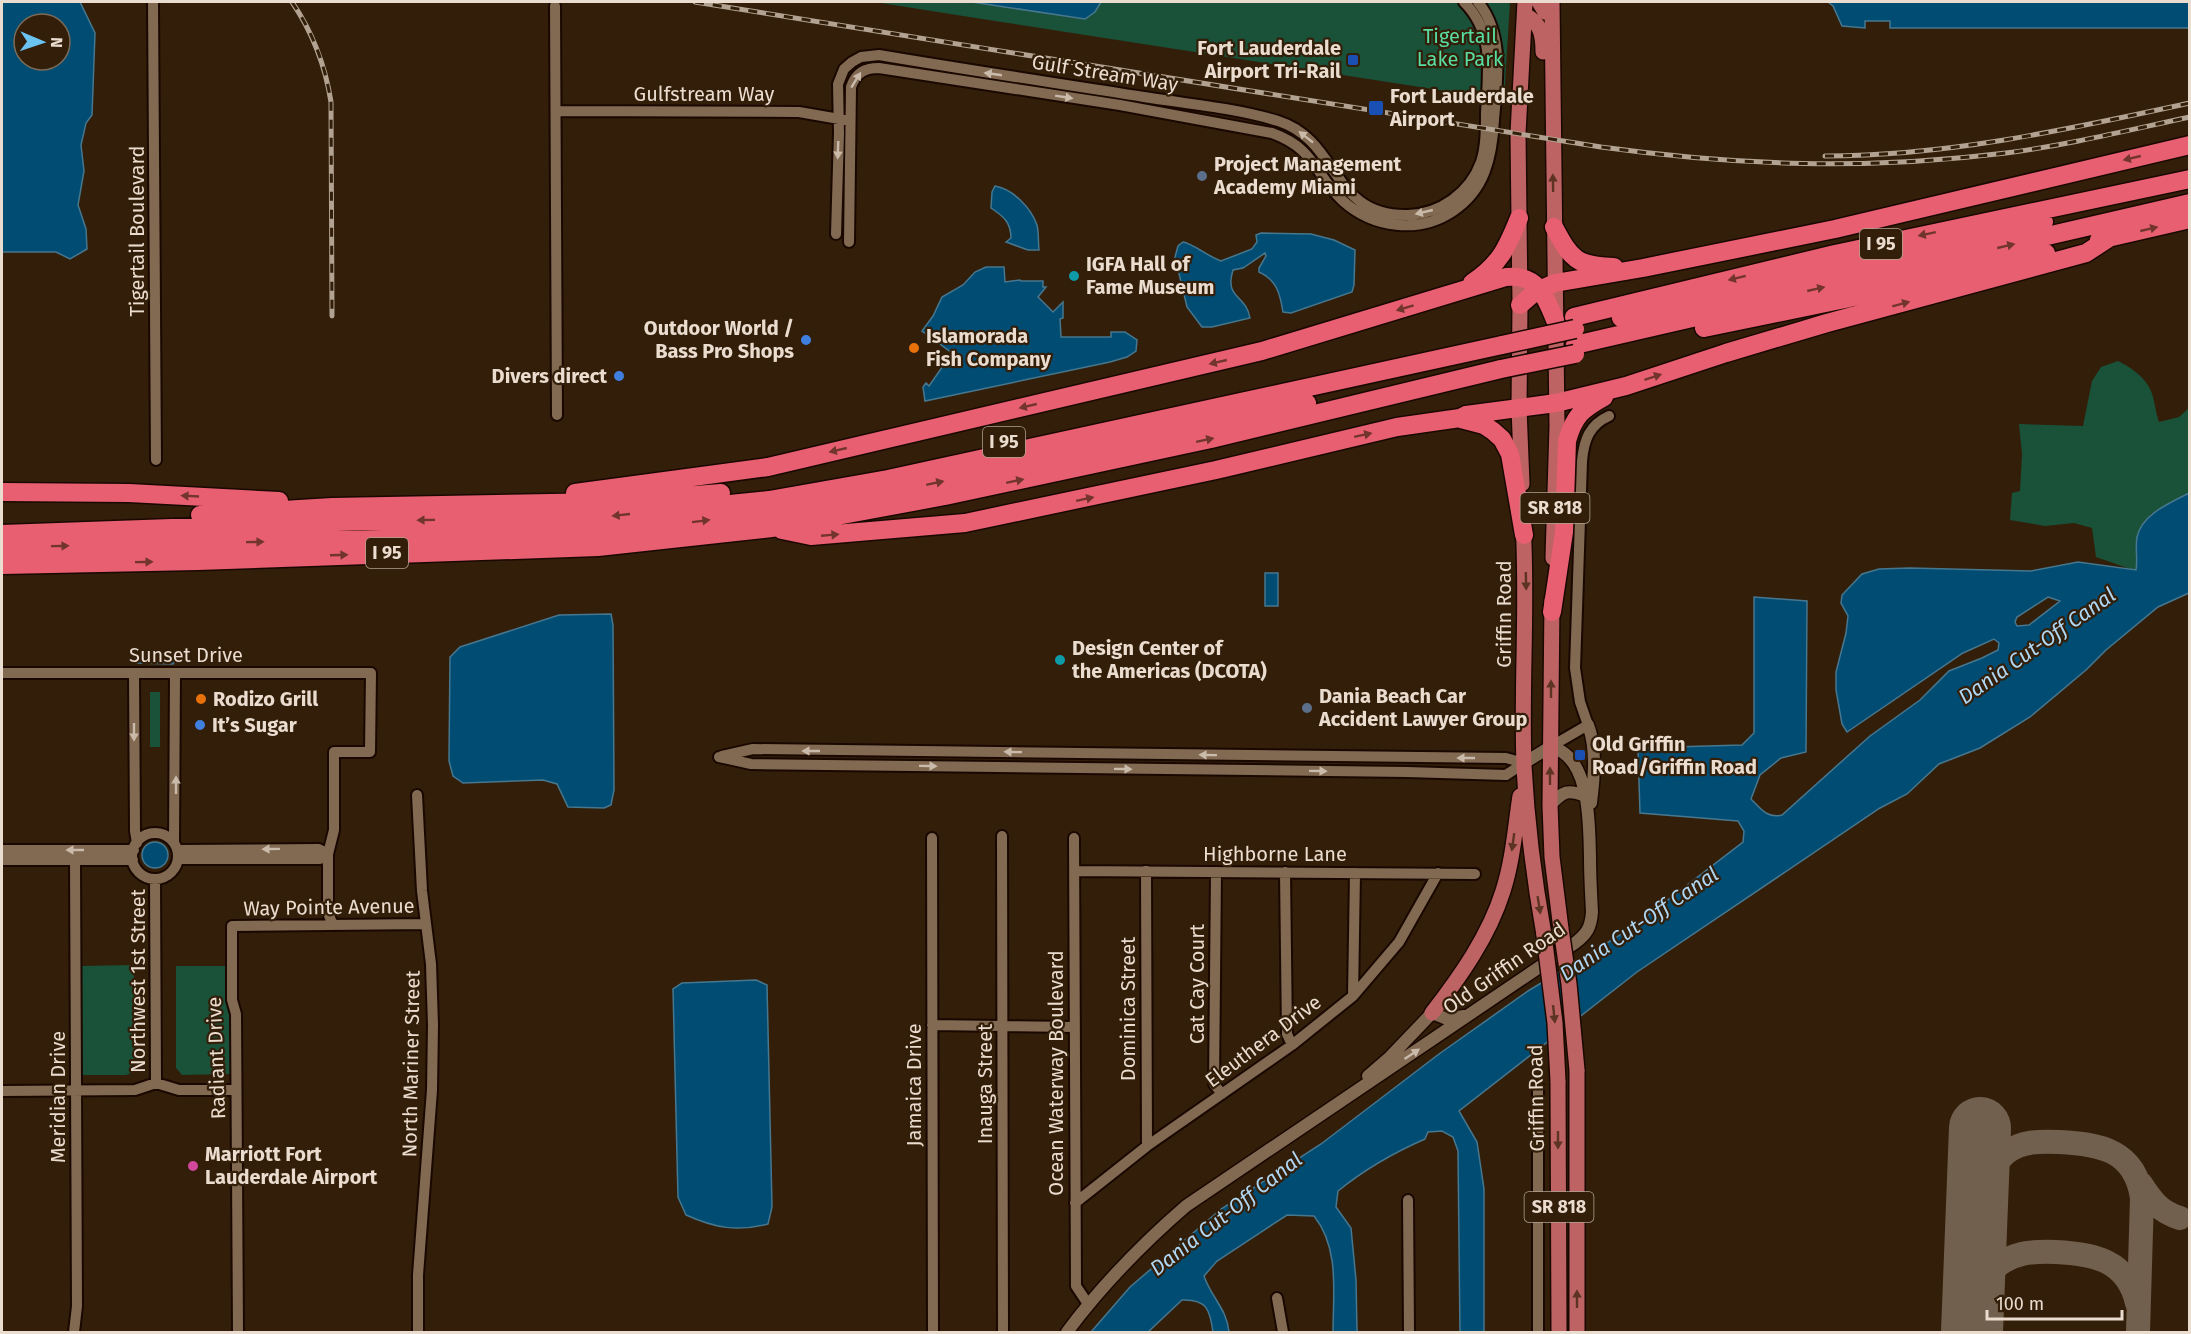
<svg xmlns="http://www.w3.org/2000/svg" width="2191" height="1334" font-family="'Fira Sans',sans-serif">
<style>
.green{fill:#195139}
.water{fill:#004c73;stroke:#46778f;stroke-width:1.5;fill-rule:evenodd}
.lines{fill:none;stroke-linecap:round;stroke-linejoin:round}
.taxiway{stroke:#72604e;stroke-width:24}
.runway{stroke:#72604e;stroke-width:62}
.minor-casing{stroke:#1a0800;stroke-width:14}
.tertiary-casing{stroke:#1a0800;stroke-width:15}
.primary-casing{stroke:#1a0800;stroke-width:18}
.motorway-casing{stroke:#1a0800;stroke-width:21}
.minor{stroke:#816952;stroke-width:10}
.tertiary{stroke:#816952;stroke-width:12}
.primary{stroke:#be6364;stroke-width:15}
.motorway{stroke:#e75f70;stroke-width:18}
.rail-casing{stroke:#b2a292;stroke-width:5}
.rail{stroke:#331f09;stroke-width:3;stroke-dasharray:9;stroke-linecap:butt}
.primary-bridge-casing{stroke:#1a0800;stroke-width:18;stroke-linecap:butt}
.motorway-bridge-casing{stroke:#1a0800;stroke-width:21;stroke-linecap:butt}
.primary-bridge{stroke:#be6364;stroke-width:15}
.motorway-bridge{stroke:#e75f70;stroke-width:18}
.oneway{fill:#cabaaa}
.oneway2{fill:#72352d}
.oneway3{fill:#5d3324}
.transit-dot{fill:#1a4fb4;stroke:#331f09;stroke-width:2}
.service-dot{fill:#5c6f8a;stroke:#331f09;stroke-width:2}
.culture-dot{fill:#0f9aa8;stroke:#331f09;stroke-width:2}
.shop-dot{fill:#3f7fe0;stroke:#331f09;stroke-width:2}
.food-dot{fill:#e8710a;stroke:#331f09;stroke-width:2}
.hotel-dot{fill:#d1479c;stroke:#331f09;stroke-width:2}
.labels{text-anchor:middle;dominant-baseline:central;stroke-width:4.5;stroke-linejoin:round;paint-order:stroke}
.shield{fill:#331f09;stroke:#b3a394;stroke-width:1.5}
.shield-label{font-size:18px;font-weight:bold;fill:#eadccf}
.park-label{font-size:20px;fill:#58dda2;stroke:#331f09}
.poi-label{font-size:20px;font-weight:bold;fill:#eadccf;stroke:#331f09;text-anchor:start}
.street-label{font-size:20px;fill:#eadccf;stroke:#331f09}
.water-label{font-size:21px;font-style:italic;fill:#afd6f3;stroke:#331f09}
</style>
<rect width="100%" height="100%" fill="#331f09"/>
<path class="green" d="M875,2H1510L1504,100L963,16Z
M2118,361C2130,367 2144,376 2150,389C2155,399 2155,411 2159,422L2179,417L2189,408V493L2151,514L2137,537L2136,571L2096,557L2092,528L2074,523L2045,526L2010,520L2012,493L2020,491L2022,454L2019,424L2083,426L2092,381L2101,367Z
M150,692H160V747H150Z
M134,965V1072L126,1075H81V966Z
M176,966H229L230,1074L182,1075L176,1068Z"/>
<path class="water" d="M2,2H80L95,33L92,115L86,123L81,145L84,171L78,205L86,229L87,249L70,259L56,252H2ZM24,24H60V60H24Z
M972,2H1101L1095,12L1085,19Z
M1828,2H2189V28H1890V21H1865V28L1842,26L1833,6Z
M995,186C1013,189 1031,208 1037,225C1039,233 1038,242 1039,250H1028L1006,242L1011,238C1011,222 1003,216 991,208L992,192Z
M1261,233L1311,234L1334,240L1355,250L1354,285L1352,292L1291,313L1283,312C1280,294 1277,280 1259,272V268L1266,256L1265,253L1243,268L1233,270C1224,299 1246,294 1250,318L1212,327H1202L1187,307L1175,257L1178,246L1183,242C1192,243 1209,257 1221,261L1252,249L1257,242L1256,235Z
M986,267H1004L1005,282L1020,280L1021,281H1043V287H1046L1038,297L1053,312L1063,302V318L1060,319L1061,337H1111V332H1125L1137,340L1136,351L1127,357L1110,362L925,401L923,387L926,383L929,386L952,353L922,331L933,316L942,297L963,285L975,272Z
M2189,493V593L2158,607L2106,650L2086,670L2030,717L1980,748L1939,764L1907,794L1880,808L1637,972L1459,1111L1477,1142L1484,1189V1332H1460L1458,1151L1453,1137L1442,1131L1428,1132L1425,1139C1393,1153 1365,1169 1338,1191L1336,1207L1351,1228L1356,1280L1357,1332H1333C1333,1294 1340,1248 1314,1216L1287,1215L1217,1261L1204,1276C1211,1297 1227,1309 1229,1332H1213C1210,1310 1207,1299 1182,1300L1148,1332H1091L1130,1287L1221,1209L1321,1144L1439,1054L1528,991L1630,929L1743,842L1744,831L1738,821L1640,813L1638,748L1742,745L1754,733V597L1807,601L1806,752L1781,758L1760,775L1751,799C1760,808 1767,819 1782,815L1870,736L1920,700L1949,671L1982,658L1998,650L1999,643L1994,639L1963,653L1847,732L1842,724L1836,690V672L1846,633L1848,616L1841,603L1842,595L1862,574L1879,569L1910,568L2031,571L2078,562L2136,570C2138,560 2135,548 2137,537C2142,514 2170,503 2189,493ZM2048,597L2060,601L2029,625L2017,626L2015,622L2017,617Z
M1265,573H1278V606H1265Z
M611,614L613,625L614,790L611,805L604,808L568,807L557,784L543,780L463,783L453,776L449,761L450,657L460,647L559,615Z
M152,652L167,655L175,661L173,664L135,663L136,658Z
M142 855a13 13 0 1 1 26 0a13 13 0 1 1-26 0Z
M756,980L767,985L772,1207L768,1224C737,1232 715,1228 686,1215L678,1197L673,989L682,983Z"/>
<g class="lines">
<path class="taxiway" d="M2141,1184C2152,1201 2160,1212 2180,1218
M1977,1201C1984,1185 1992,1165 2006,1153C2021,1141 2040,1141 2059,1142C2100,1144 2135,1150 2142,1198L2138,1332
M1973,1326C1976,1305 1978,1287 1992,1271C2009,1252 2033,1251 2056,1252C2094,1254 2127,1260 2137,1303"/>
<path class="runway" d="M1972,1332L1980,1128"/>
<defs>
<path id="minor" d="M153,2L156,460
M555,6L557,415
M556,111L799,112L845,120
M836,234L839,133L838,84L844,69L852,62L861,57L879,55C967,70 1056,83 1144,97C1188,104 1235,108 1278,121C1341,141 1330,217 1408,215C1440,214 1470,193 1481,162C1486,147 1486,129 1486,113C1488,72 1495,33 1464,2
M849,242L851,87C856,73 864,68 879,68L1120,105L1272,133C1316,149 1314,174 1343,201C1373,228 1419,234 1453,211C1485,190 1492,157 1494,120C1497,81 1505,35 1478,2
M2,673H371L370,752H334V830L328,854V913L333,925
M134,673L135,831L137,843
M1550,747L1588,725L1580,702L1575,668L1582,461C1584,440 1589,425 1609,416
M722,756L753,749L1506,758L1524,763
M719,757L751,764L1407,772L1506,775L1524,763
M417,795L422,891L431,964L433,1025L432,1090L418,1275V1332
M132 856a23 23 0 1 1 46 0a23 23 0 1 1-46 0Z
M1002,836L1003,1332
M932,838L933,1332
M1074,838L1076,1286L1088,1304
M174,843L175,673
M2,850H134
M177,850L319,849L328,854
M178,859H320L328,854
M2,860H133
M1074,871L1475,874
M1146,871L1147,1146
M1216,872L1214,1084L1222,1094
M1285,872L1287,1034L1292,1045
M155,879L156,1083
M1353,996L1355,873
M932,1025L1074,1027
M1538,1086V1332
M2,1091L135,1090L156,1083L179,1090H236
M1408,1200L1409,1332
M1075,1203L1147,1146L1292,1045L1353,996L1399,942L1438,873
M1277,1298L1283,1332
M74,1332L77,1306L75,861
M238,1332L236,1014L232,1000V926L426,924"/>
<path id="tertiary" d="M1588,725C1597,748 1594,779 1591,803
M1550,805C1564,791 1567,789 1586,796
M1368,1076L1390,1057L1432,1013L1447,1019L1464,1016
M1067,1332C1102,1285 1141,1245 1186,1206L1575,943C1587,934 1591,927 1592,912C1591,894 1590,875 1590,857C1589,825 1591,755 1550,747L1524,763"/>
<path id="primary" d="M1539,2L1545,12L1552,14
M1552,2L1557,427L1553,558
M1525,15C1541,23 1543,35 1543,52
M1522,484L1519,408L1520,305L1518,133L1525,2
M1523,523C1528,604 1521,685 1524,766C1527,823 1534,879 1544,935
M1552,600L1550,805L1552,857L1561,929
M1432,1013C1460,977 1489,936 1503,891C1513,860 1515,828 1520,796
M1577,1070V1332
M1558,1081L1559,1332"/>
<path id="motorway" d="M1554,227C1571,259 1576,266 1614,267
M2099,240L2190,219
M1472,283C1500,264 1507,248 1519,218
M1520,305L1535,292L1555,283L1643,268L1835,229L2190,145
M1574,317L1835,254L2190,179
M1621,318L2044,222
M1704,328L1845,299L2046,253
M1575,345L2190,203
M1461,419L1484,425L1493,431L1502,439L1510,454L1524,535
M2,492L129,493L279,501
M575,493L768,467L1262,351L1506,277C1537,274 1545,295 1555,320
M200,515L332,507L609,502L721,493
M782,530L811,536L965,523L1216,470L1397,427L1460,418L1466,415L1556,403L1626,386L1726,353L1827,323L2086,253L2109,238
M2,534L365,521L591,518L769,500L888,479L1502,345
M2,548L591,534L831,506L1307,403
M2,565L198,561L598,547L772,528L945,496L1211,439L1501,369
M1552,612L1564,532L1567,441C1574,416 1582,409 1604,397"/>
</defs>
<use href="#minor" class="minor-casing"/>
<use href="#tertiary" class="tertiary-casing"/>
<use href="#primary" class="primary-casing"/>
<use href="#motorway" class="motorway-casing"/>
<use href="#minor" class="minor"/>
<use href="#tertiary" class="tertiary"/>
<use href="#primary" class="primary"/>
<use href="#motorway" class="motorway"/>
<defs>
<path id="rail" d="M292,2C313,33 325,64 331,102L332,316
M695,2L1601,147C1740,166 1867,170 2006,153C2068,145 2129,130 2190,117
M1825,156C1949,156 2069,129 2190,103"/>
</defs>
<use href="#rail" class="rail-casing"/>
<use href="#rail" class="rail"/>
<defs>
<path id="primary-bridge" d="M1561,929L1569,984L1577,1070
M1544,935L1555,1023L1558,1081"/>
<path id="motorway-bridge" d="M1502,345L1575,329
M1501,369L1575,354"/>
</defs>
<use href="#primary-bridge" class="primary-bridge-casing"/>
<use href="#motorway-bridge" class="motorway-bridge-casing"/>
<use href="#primary-bridge" class="primary-bridge"/>
<use href="#motorway-bridge" class="motorway-bridge"/>
</g>
<defs><path id="oneway-solid" d="M-6-.8H1V-3.2L6.5 0L1 3.2V.8H-6Z" transform="scale(1.5)"/></defs>
<g class="oneway">
<use href="#oneway-solid" transform="translate(993 74) rotate(-172)"/>
<use href="#oneway-solid" transform="translate(856 80) rotate(-58)"/>
<use href="#oneway-solid" transform="translate(1064 97) rotate(9)"/>
<use href="#oneway-solid" transform="translate(1306 137) rotate(-142)"/>
<use href="#oneway-solid" transform="translate(838 150) rotate(92)"/>
<use href="#oneway-solid" transform="translate(1424 212) rotate(167)"/>
<use href="#oneway-solid" transform="translate(134 732) rotate(90)"/>
<use href="#oneway-solid" transform="translate(811 751) rotate(-180)"/>
<use href="#oneway-solid" transform="translate(1013 752) rotate(-179)"/>
<use href="#oneway-solid" transform="translate(1208 755) rotate(-179)"/>
<use href="#oneway-solid" transform="translate(1466 758) rotate(-180)"/>
<use href="#oneway-solid" transform="translate(928 766) rotate(1)"/>
<use href="#oneway-solid" transform="translate(1123 769) rotate(1)"/>
<use href="#oneway-solid" transform="translate(1318 771) rotate(1)"/>
<use href="#oneway-solid" transform="translate(176 785) rotate(-90)"/>
<use href="#oneway-solid" transform="translate(271 849) rotate(179)"/>
<use href="#oneway-solid" transform="translate(75 850) rotate(180)"/>
<use href="#oneway-solid" transform="translate(1412 1054) rotate(-34)"/>
</g>
<g class="oneway2">
<use href="#oneway-solid" transform="translate(2132 158) rotate(167)"/>
<use href="#oneway-solid" transform="translate(2149 229) rotate(-13)"/>
<use href="#oneway-solid" transform="translate(1927 234) rotate(168)"/>
<use href="#oneway-solid" transform="translate(2006 246) rotate(-13)"/>
<use href="#oneway-solid" transform="translate(1737 278) rotate(166)"/>
<use href="#oneway-solid" transform="translate(1816 289) rotate(-13)"/>
<use href="#oneway-solid" transform="translate(1901 304) rotate(-15)"/>
<use href="#oneway-solid" transform="translate(1405 308) rotate(163)"/>
<use href="#oneway-solid" transform="translate(1218 362) rotate(167)"/>
<use href="#oneway-solid" transform="translate(1653 377) rotate(-18)"/>
<use href="#oneway-solid" transform="translate(1028 406) rotate(167)"/>
<use href="#oneway-solid" transform="translate(1363 435) rotate(-12)"/>
<use href="#oneway-solid" transform="translate(1205 440) rotate(-12)"/>
<use href="#oneway-solid" transform="translate(838 450) rotate(167)"/>
<use href="#oneway-solid" transform="translate(1015 481) rotate(-12)"/>
<use href="#oneway-solid" transform="translate(935 483) rotate(-12)"/>
<use href="#oneway-solid" transform="translate(190 496) rotate(-177)"/>
<use href="#oneway-solid" transform="translate(1085 499) rotate(-12)"/>
<use href="#oneway-solid" transform="translate(621 515) rotate(174)"/>
<use href="#oneway-solid" transform="translate(426 520) rotate(179)"/>
<use href="#oneway-solid" transform="translate(701 521) rotate(-7)"/>
<use href="#oneway-solid" transform="translate(830 535) rotate(-5)"/>
<use href="#oneway-solid" transform="translate(255 542) rotate(-1)"/>
<use href="#oneway-solid" transform="translate(60 546) rotate(-1)"/>
<use href="#oneway-solid" transform="translate(339 555) rotate(-2)"/>
<use href="#oneway-solid" transform="translate(144 562) rotate(-1)"/>
</g>
<g class="oneway3">
<use href="#oneway-solid" transform="translate(1553 183) rotate(-91)"/>
<use href="#oneway-solid" transform="translate(1526 581) rotate(89)"/>
<use href="#oneway-solid" transform="translate(1551 689) rotate(-90)"/>
<use href="#oneway-solid" transform="translate(1550 776) rotate(-90)"/>
<use href="#oneway-solid" transform="translate(1513 842) rotate(98)"/>
<use href="#oneway-solid" transform="translate(1539 905) rotate(81)"/>
<use href="#oneway-solid" transform="translate(1554 1014) rotate(84)"/>
<use href="#oneway-solid" transform="translate(1558 1140) rotate(90)"/>
<use href="#oneway-solid" transform="translate(1577 1299) rotate(-90)"/>
</g>
<g class="transit-dot">
<rect x="1347" y="54" width="12" height="12" rx="3"/>
<rect x="1368" y="100" width="16" height="16" rx="3"/>
<rect x="1574" y="749" width="12" height="12" rx="3"/>
</g>
<g class="service-dot">
<circle cx="1202" cy="176" r="6"/>
<circle cx="1307" cy="708" r="6"/>
</g>
<g class="culture-dot">
<circle cx="1074" cy="276" r="6"/>
<circle cx="1060" cy="660" r="6"/>
</g>
<g class="shop-dot">
<circle cx="806" cy="340" r="6"/>
<circle cx="619" cy="376" r="6"/>
<circle cx="200" cy="725" r="6"/>
</g>
<g class="food-dot">
<circle cx="914" cy="348" r="6"/>
<circle cx="201" cy="699" r="6"/>
</g>
<circle class="hotel-dot" cx="193" cy="1166" r="6"/>
<g class="labels">
<g class="shield">
<rect x="1860" y="229" width="42" height="30" rx="4.5"/>
<rect x="983" y="427" width="42" height="30" rx="4.5"/>
<rect x="1520.5" y="493" width="69" height="30" rx="4.5"/>
<rect x="366" y="538" width="42" height="30" rx="4.5"/>
<rect x="1524.5" y="1192" width="69" height="30" rx="4.5"/>
</g>
<g class="shield-label">
<text x="1881" y="244">I 95</text>
<text x="1004" y="442">I 95</text>
<text x="1555" y="508">SR 818</text>
<text x="387" y="553">I 95</text>
<text x="1559" y="1207">SR 818</text>
</g>
<g class="park-label">
<text x="1460" y="36">Tigertail<tspan x="1460" dy="23">Lake Park</tspan></text>
</g>
<g class="poi-label">
<text x="1341" y="48" text-anchor="end">Fort Lauderdale<tspan x="1341" dy="23">Airport Tri-Rail</tspan></text>
<text x="1390" y="96">Fort Lauderdale<tspan x="1390" dy="23">Airport</tspan></text>
<text x="1214" y="164">Project Management<tspan x="1214" dy="23">Academy Miami</tspan></text>
<text x="1086" y="264">IGFA Hall of<tspan x="1086" dy="23">Fame Museum</tspan></text>
<text x="794" y="328" text-anchor="end">Outdoor World /<tspan x="794" dy="23">Bass Pro Shops</tspan></text>
<text x="926" y="336">Islamorada<tspan x="926" dy="23">Fish Company</tspan></text>
<text x="607" y="376" text-anchor="end">Divers direct</text>
<text x="1072" y="648">Design Center of<tspan x="1072" dy="23">the Americas (DCOTA)</tspan></text>
<text x="1319" y="696">Dania Beach Car<tspan x="1319" dy="23">Accident Lawyer Group</tspan></text>
<text x="213" y="699">Rodizo Grill</text>
<text x="212" y="725">It’s Sugar</text>
<text x="1592" y="744">Old Griffin<tspan x="1592" dy="23">Road/Griffin Road</tspan></text>
<text x="205" y="1154">Marriott Fort<tspan x="205" dy="23">Lauderdale Airport</tspan></text>
</g>
<g class="street-label">
<text transform="translate(1105 73) rotate(9)">Gulf Stream Way</text>
<text x="704" y="94">Gulfstream Way</text>
<text transform="translate(137 231) rotate(-90)">Tigertail Boulevard</text>
<text transform="translate(1504 614) rotate(-90)">Griffin Road</text>
<text x="186" y="655">Sunset Drive</text>
<text x="1275" y="854">Highborne Lane</text>
<text transform="translate(329 907) rotate(-1)">Way Pointe Avenue</text>
<text transform="translate(1504 968) rotate(-35)">Old Griffin Road</text>
<text transform="translate(138 981) rotate(-90)">Northwest 1st Street</text>
<text transform="translate(1197 984) rotate(-90)">Cat Cay Court</text>
<text transform="translate(1128 1009) rotate(-90)">Dominica Street</text>
<text transform="translate(1263 1041) rotate(-37)">Eleuthera Drive</text>
<text transform="translate(216 1058) rotate(-92)">Radiant Drive</text>
<text transform="translate(411 1064) rotate(-89)">North Mariner Street</text>
<text transform="translate(1056 1073) rotate(-90)">Ocean Waterway Boulevard</text>
<text transform="translate(985 1084) rotate(-90)">Inauga Street</text>
<text transform="translate(914 1085) rotate(-90)">Jamaica Drive</text>
<text transform="translate(58 1097) rotate(-90)">Meridian Drive</text>
<text transform="translate(1536 1098) rotate(-91)">Griffin Road</text>
</g>
<g class="water-label">
<text transform="translate(2037 646) rotate(-35)">Dania Cut-Off Canal</text>
<text transform="translate(1639 924) rotate(-34)">Dania Cut-Off Canal</text>
<text transform="translate(1226 1214) rotate(-38)">Dania Cut-Off Canal</text>
</g>
</g>
<rect width="2191" height="1334" fill="none" stroke="#eadccf" stroke-width="6"/>
<g transform="translate(42 42) rotate(92)"><circle r="28" fill="#331f09" stroke="#7c6b58" stroke-width="1.5"/>
<path d="M0-4.5L10 22L0 15L-10 22Z" fill="#6ac3f1"/>
<text y="-9" font-size="16" font-weight="bold" text-anchor="middle" fill="#eadccf">N</text>
</g>
<path d="M1987 1310v9h135v-9" fill="none" stroke="#eadccf" stroke-width="3"/>
<text x="1996" y="1310" font-size="18" fill="#eadccf" stroke="#331f09" stroke-width="4.5" paint-order="stroke">100 m</text>
</svg>
